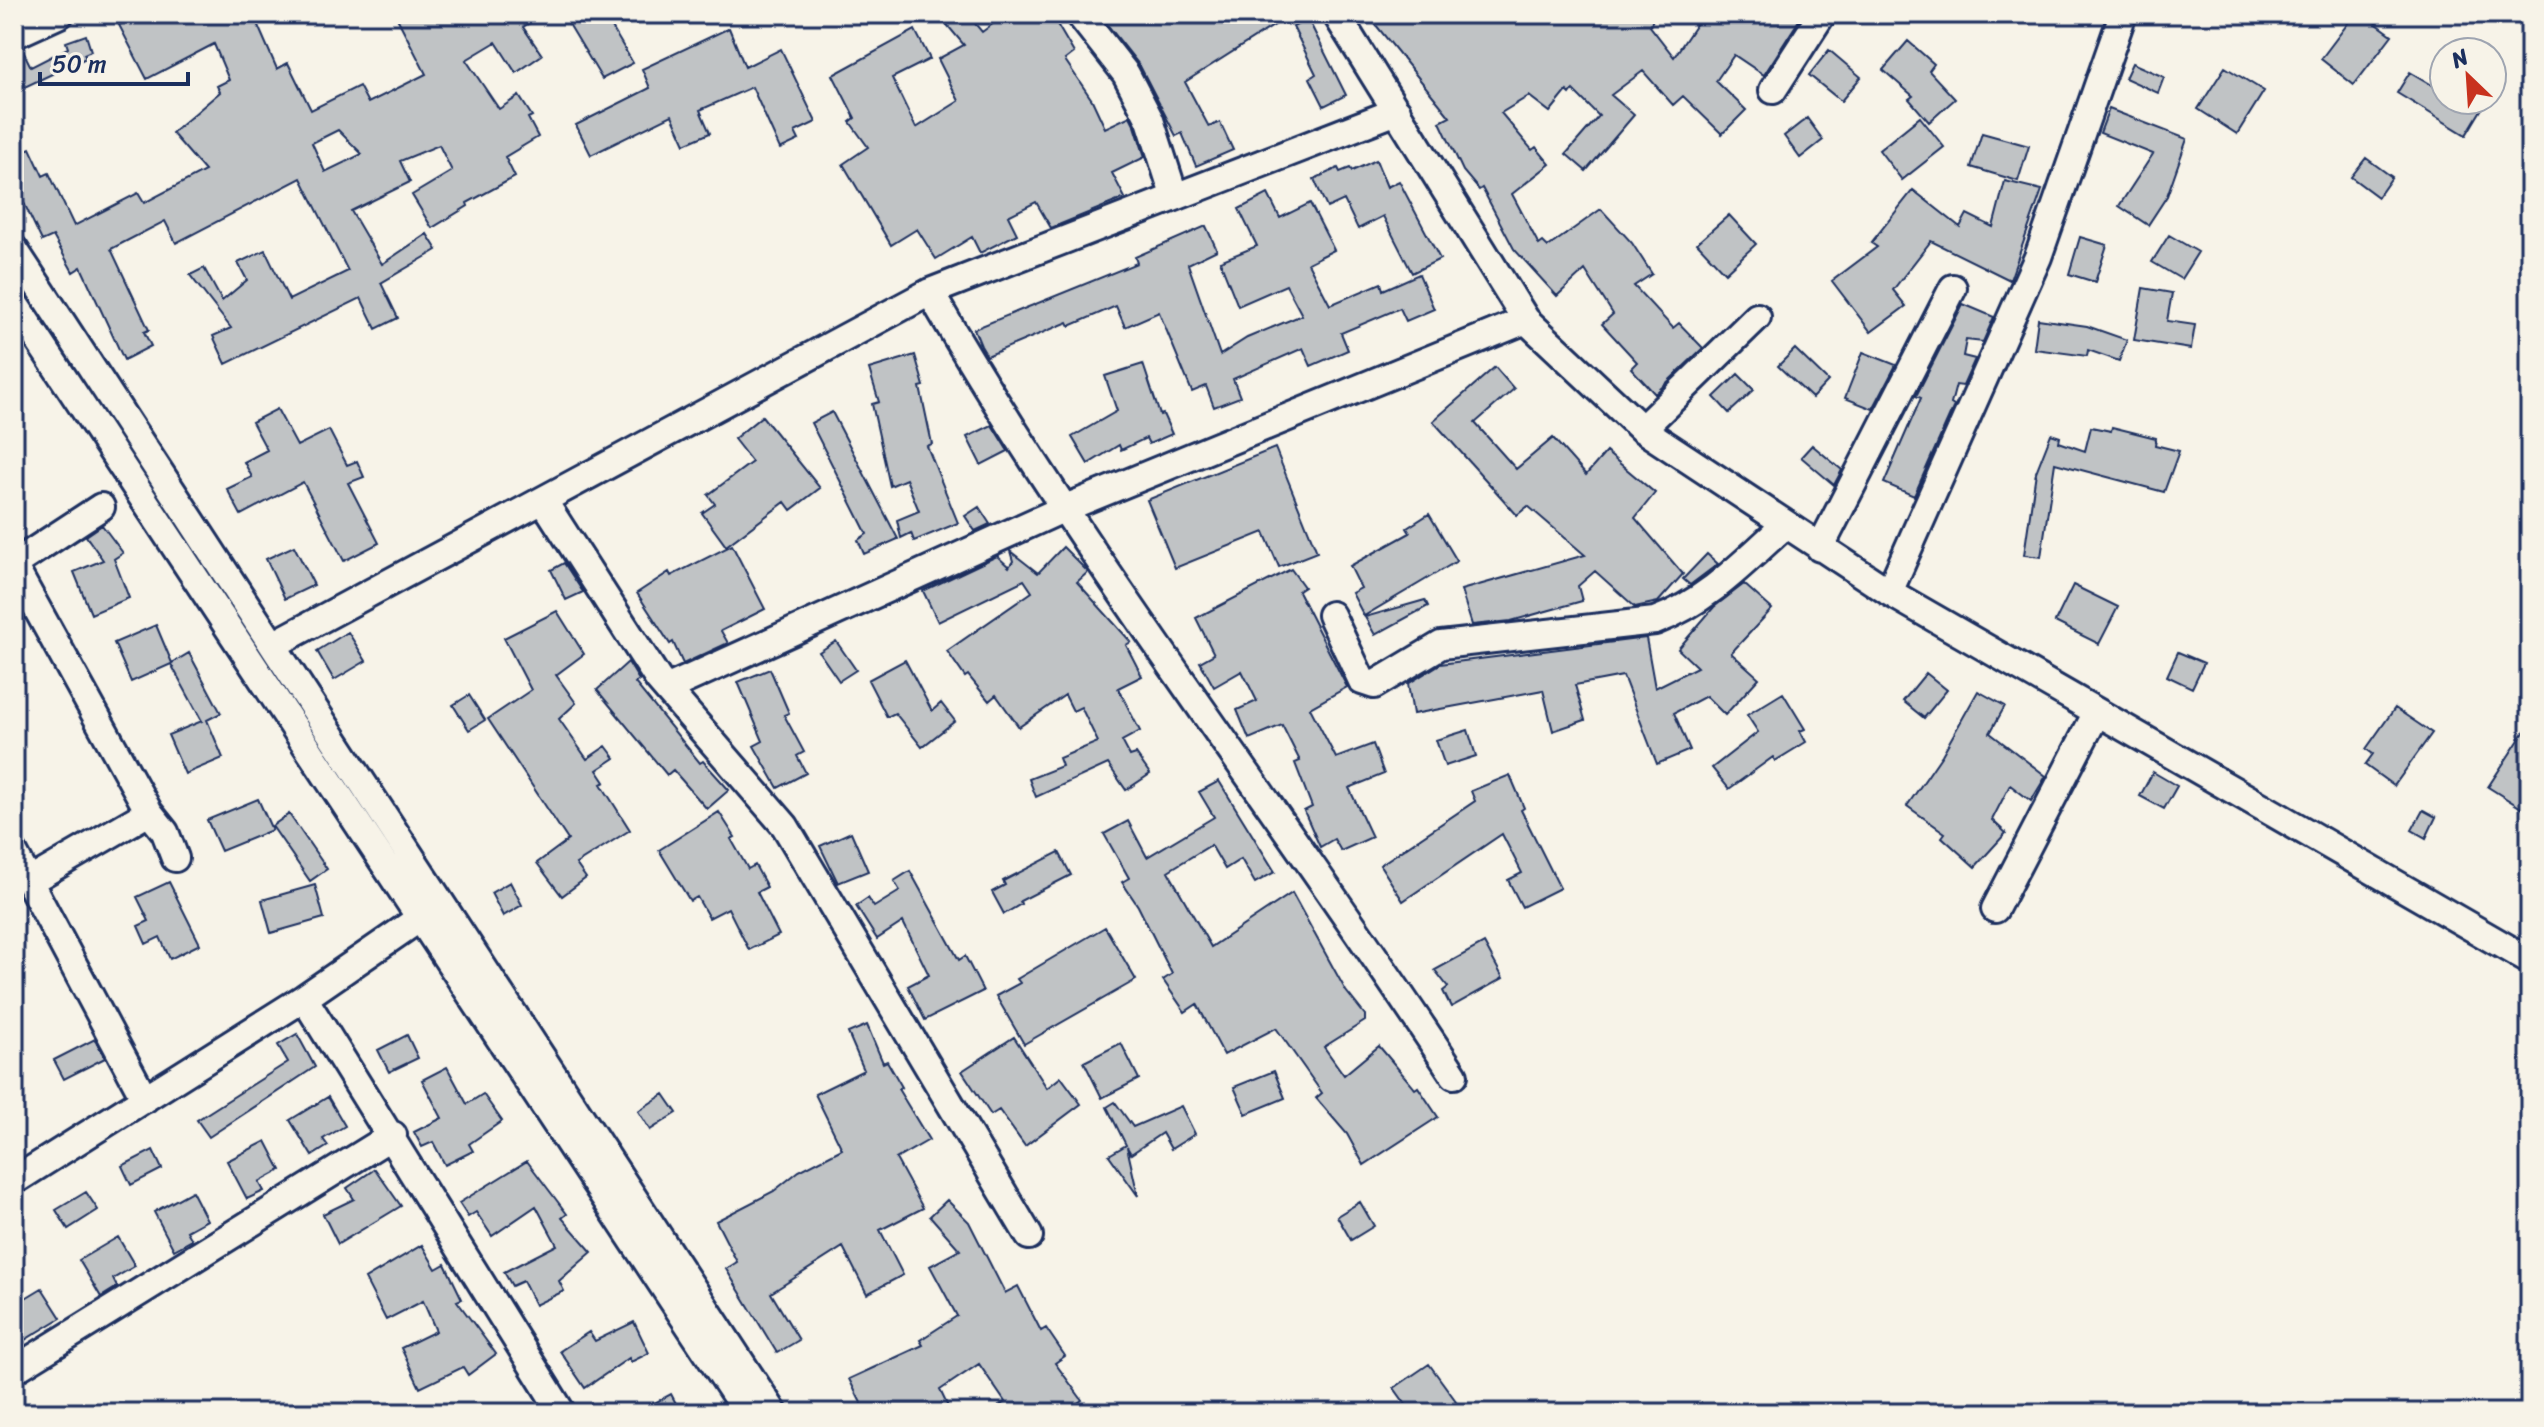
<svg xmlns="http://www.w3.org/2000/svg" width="2544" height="1427" font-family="Sriracha,sans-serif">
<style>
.building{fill:#c0c3c5;stroke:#1b2f5e;stroke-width:2;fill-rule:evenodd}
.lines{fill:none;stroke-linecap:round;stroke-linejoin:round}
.minor-casing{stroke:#1b2f5e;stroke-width:32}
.minor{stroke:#f7f3e8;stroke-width:26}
</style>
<rect width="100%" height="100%" fill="#f7f3e8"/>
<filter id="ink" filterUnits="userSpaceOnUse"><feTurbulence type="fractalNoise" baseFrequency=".0125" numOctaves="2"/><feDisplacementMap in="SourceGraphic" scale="16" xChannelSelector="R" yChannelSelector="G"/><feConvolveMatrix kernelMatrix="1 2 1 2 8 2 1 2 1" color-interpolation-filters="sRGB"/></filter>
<g filter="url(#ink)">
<path class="building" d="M140,14H253L277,69L288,63L311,110L359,86L368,103L426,74L395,14H545L523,27L542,55L516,73L496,42L466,60L499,109L519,96L532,116L528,118L538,137L505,157L515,177L467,203L468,206L432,228L412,195L452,171L439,145L400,161L410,182L351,211L382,264L427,234L437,250L381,283L398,318L376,329L361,298L226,364L213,336L231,328L190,275L204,268L222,301L247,280L238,263L265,250L289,300L348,271L301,178L176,243L165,221L111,249L149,330L144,332L151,346L124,360L81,267L73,272L53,236L42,241L14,182V156L30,148L43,176L49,173L74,226L138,193L144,203L205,171L172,133L220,92L217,86L229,80L214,44L147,79L119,25ZM338,130L362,154L325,172L312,143Z
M563,14H604L633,63L602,79Z
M938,14H967L982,32L1006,14H1051L1074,53L1065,60L1092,100L1105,128L1130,116L1135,126L1145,157L1112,173L1125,198L1051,228L1036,202L1008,216L1017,234L980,253L972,237L936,259L917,229L891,245L843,164L868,147L850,122L855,118L833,75L915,30L930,59L892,78L916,128L959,101L938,59L964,45Z
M1099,14H1292L1185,82L1209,127L1220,122L1233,150L1196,166L1182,133L1176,136L1140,66Z
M1367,14H1655L1650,26L1674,57L1703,14H1803L1764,75L1734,55L1716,81L1746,110L1722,134L1683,96L1673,105L1643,71L1611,95L1634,115L1586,171L1566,154L1599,116L1573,90L1570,94L1567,91L1550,112L1529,96L1501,113L1532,150L1536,147L1550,164L1512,194L1539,245L1543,242L1548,247L1601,209L1632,243L1652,274L1634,286L1673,328L1679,323L1703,348L1655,394L1631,368L1637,362L1602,324L1613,314L1585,270L1557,296L1514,249L1482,188L1479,190L1463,171L1440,122L1450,117Z
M2355,14H2363L2392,35L2354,85L2321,59Z
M1308,19L1346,95L1324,106L1310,78L1316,74L1293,27Z
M729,28L745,67L781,49L816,122L795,132L799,140L780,149L752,87L700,110L710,133L685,144L672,115L591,155L576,125L650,88L642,69Z
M86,35L91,51L84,54L86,58L14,92V51L22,49L31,67L68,48L66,42Z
M1908,41L1934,64L1929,71L1955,99L1929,122L1909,99L1913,96L1883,70Z
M1829,50L1861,77L1841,101L1809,75Z
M2132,63L2164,77L2158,93L2125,78Z
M2225,67L2264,91L2237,134L2198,109Z
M2410,72L2444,92V100H2487L2466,135L2397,93Z
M2109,109L2187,139L2167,196L2148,225L2119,206L2153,154L2100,133Z
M1920,117L1944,147L1902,180L1879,150Z
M1807,118L1823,140L1800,158L1784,136Z
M1982,133L2029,146L2018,181L1971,167Z
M2366,158L2392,177L2378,197L2351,177Z
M1376,160L1387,187L1399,181L1440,259L1412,273L1383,216L1358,229L1344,200L1327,208L1314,179L1338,168L1340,172L1350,168L1352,171Z
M2005,181L2042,190L2010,280L1931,241L1893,290L1906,306L1871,332L1832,281L1877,247L1871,243L1913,190L1960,227L1967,214L1993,227Z
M1268,194L1280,218L1310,203L1334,250L1308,263L1330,305L1381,283L1383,290L1419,274L1434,309L1406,321L1400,308L1341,333L1348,350L1311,366L1303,348L1233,379L1240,397L1214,407L1206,386L1192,392L1159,312L1125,327L1116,306L1070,326L1068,322L987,356L981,346L974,329L1137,263L1135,257L1206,226L1217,250L1188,264L1220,355L1247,338L1302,315L1286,285L1238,306L1220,261L1257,246L1239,209Z
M1729,215L1756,244L1725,273L1697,243Z
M2169,235L2198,252L2181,279L2152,262Z
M2080,237L2107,245L2095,282L2069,274Z
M2143,288L2172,293L2167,321L2195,325L2191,349L2134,340Z
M1963,304L1994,317L1983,342L1966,340L1963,356L1975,359L1963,386L1956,385L1951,404L1954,406L1914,496L1884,483L1921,398L1916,396Z
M2038,319L2087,326L2127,340L2119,361L2088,350L2087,356L2034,349Z
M1795,349L1828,381L1812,398L1778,366Z
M1863,352L1896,365L1873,409L1845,398Z
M915,355L924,386L920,387L932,444L927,446L958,523L914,541L911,533L901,538L897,520L919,511L906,479L890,486L872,404L879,402L869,369Z
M1143,364L1160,415L1163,414L1172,434L1149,444L1146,438L1121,450L1119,445L1088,464L1072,437L1117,411L1105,376Z
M1495,367L1514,389L1475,423L1516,469L1553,438L1586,475L1606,452L1655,493L1635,518L1683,574L1658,602L1635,607L1595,571L1578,586L1582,601L1511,621L1472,625L1461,590L1585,555L1528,506L1517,515L1433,421Z
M1738,374L1754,390L1729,413L1714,397Z
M277,409L297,446L329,430L347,465L357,461L364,477L348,483L379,543L344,561L303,482L241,515L227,489L252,477L244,462L267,450L252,422Z
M832,412L898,539L864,554L858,540L867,534L811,423Z
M762,416L820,488L791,510L785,502L726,546L702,513L715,504L708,495L752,462L734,439Z
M992,425L1008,451L981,465L967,437Z
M2091,427L2111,431L2112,427L2156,438L2155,445L2179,451L2164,492L2055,463L2041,557L2024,555L2036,472L2051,434L2060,437L2059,442L2085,451Z
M1812,445L1842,470L1834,485L1801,457Z
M1275,448L1317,552L1279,567L1264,532L1175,568L1147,500Z
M979,507L990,524L975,531L965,516Z
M1429,514L1457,561L1364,616L1352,593L1361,588L1350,566L1410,533L1407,528Z
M102,525L123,553L114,559L129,598L91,614L74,572L103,560L86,536Z
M732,545L765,609L721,631L728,643L683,664L673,642L670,644L637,593L669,572L671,576Z
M294,546L314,585L285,599L266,559Z
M1063,547L1088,572L1077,582L1131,642L1126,645L1142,676L1118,688L1140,731L1122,741L1130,756L1136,754L1150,774L1126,790L1108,764L1036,797L1029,779L1062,766L1059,758L1098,742L1081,707L1073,711L1065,695L1019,727L996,695L989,701L968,675L965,677L947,651L1032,592L1024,580L938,622L923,591L997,556L1009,567L1013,561L1010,551L1038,573Z
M1707,554L1718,564L1690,585L1683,579Z
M564,563L583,592L566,600L551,570Z
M1291,569L1304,587L1298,591L1347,687L1310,708L1336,758L1373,744L1384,774L1349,788L1372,837L1341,851L1334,839L1320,847L1304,811L1312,807L1295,763L1300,761L1282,725L1249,739L1237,710L1257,701L1242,671L1214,687L1200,662L1214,654L1196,618Z
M1744,584L1772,609L1731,653L1759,678L1725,715L1706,696L1674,713L1690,750L1657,764L1623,676L1575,685L1585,720L1553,731L1543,690L1413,714L1408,684L1440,664L1646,638L1655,688L1697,667L1678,649L1714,607Z
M2073,585L2118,607L2099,644L2055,622Z
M1425,600L1428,606L1375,635L1365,617Z
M557,611L584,654L556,675L576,703L559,719L587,759L606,746L615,758L597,770L605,782L601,784L630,830L576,864L586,878L562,896L537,863L568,840L488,719L531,690L504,638Z
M156,625L172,663L189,653L221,713L207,720L223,758L185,774L168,735L202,721L171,664L131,682L114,643Z
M348,632L366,661L334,680L317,651Z
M836,641L856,670L839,681L819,652Z
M2178,652L2204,663L2192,688L2167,676Z
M905,660L932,711L941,703L955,721L922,747L895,713L887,717L868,680Z
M628,662L639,680L635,683L700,763L703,761L729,790L707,809L673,770L667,775L597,690Z
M770,669L789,713L784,715L804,752L797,756L806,773L778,788L754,746L763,741L738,682Z
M1926,673L1947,690L1924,718L1903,701Z
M1978,691L2005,706L1990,733L2046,776L2031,801L2010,785L1992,820L2006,833L1975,867L1942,837L1945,833L1907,806L1942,755Z
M1783,693L1805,729L1800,731L1806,742L1775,761L1773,757L1729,789L1712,768L1758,732L1747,715Z
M469,695L485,720L469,730L453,705Z
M2395,708L2432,733L2394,786L2365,765L2373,754L2366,749Z
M2530,723V797L2523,809L2488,787Z
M1468,730L1476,756L1445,766L1436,740Z
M2153,772L2177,786L2164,809L2140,796Z
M1510,775L1524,808L1521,810L1560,888L1522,907L1508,880L1522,873L1502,834L1403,901L1380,865L1475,801L1471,791Z
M1219,781L1275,872L1255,883L1241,859L1225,869L1211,845L1168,871L1211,947L1292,893L1346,991L1365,1015V1021L1324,1047L1344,1075L1379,1046L1415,1089L1418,1087L1438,1117L1364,1165L1347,1134L1316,1098L1322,1093L1276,1028L1224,1055L1197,1004L1185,1012L1163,980L1172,974L1138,906L1122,882L1129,878L1104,834L1128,821L1147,857L1214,817L1199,792Z
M258,799L272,830L221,851L207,820Z
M2423,810L2436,817L2426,838L2412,830Z
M719,812L735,837L731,839L748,869L755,865L767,887L757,892L779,935L749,950L728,908L709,918L697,897L690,901L659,850Z
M289,814L327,869L310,881L272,826Z
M851,832L868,871L838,883L820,846Z
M1059,852L1071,875L1020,901L1021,904L1004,914L992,892L1005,885L1003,881Z
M910,871L959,960L965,956L983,991L925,1020L908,986L929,975L903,922L877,939L856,906L868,898L874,907L900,891L894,881Z
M169,882L200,944L170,959L160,937L146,944L138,926L149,921L137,897Z
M510,882L522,905L503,916L491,893Z
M315,885L324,918L271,933L262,900Z
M1105,927L1136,980L1024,1044L996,996L1020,983L1017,979Z
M1484,943L1503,978L1451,1007L1443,991L1448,987L1435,970Z
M867,1025L883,1063L887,1061L902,1087L898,1089L929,1140L896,1159L923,1208L880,1230L903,1275L867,1294L843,1247L771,1293L799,1340L777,1353L726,1269L737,1262L716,1221L774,1191L799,1171L842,1149L815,1094L864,1070L848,1033Z
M297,1034L315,1067L209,1137L197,1120L288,1062L278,1045Z
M407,1035L418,1058L389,1072L378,1050Z
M1014,1037L1047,1088L1061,1077L1081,1104L1025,1146L999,1110L991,1115L962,1071Z
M95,1039L105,1058L64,1079L54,1060Z
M1121,1043L1139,1079L1102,1098L1084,1062Z
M447,1067L467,1104L483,1094L502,1121L469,1144L473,1151L445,1165L433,1142L422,1147L414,1132L442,1118L422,1080Z
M1274,1071L1285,1098L1246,1114L1234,1087Z
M664,1094L677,1113L650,1130L638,1111Z
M328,1097L345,1126L323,1139L328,1146L312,1156L290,1120Z
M1115,1102L1133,1127L1181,1106L1195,1134L1171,1149L1162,1133L1131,1154L1127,1147L1138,1196L1109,1155L1126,1145L1107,1107Z
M266,1141L281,1170L259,1182L264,1191L247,1199L227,1161Z
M153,1150L162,1169L131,1185L122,1166Z
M527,1161L567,1214L562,1218L592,1252L559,1281L564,1291L535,1305L523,1281L512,1286L504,1272L557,1245L536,1206L492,1236L476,1212L468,1217L459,1203Z
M375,1169L401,1206L338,1244L323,1214L354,1199L347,1188Z
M192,1191L207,1220L187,1231L192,1240L174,1250L154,1212Z
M86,1192L98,1210L68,1229L56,1210Z
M947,1200L969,1222L1005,1293L1018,1286L1041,1331L1046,1328L1065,1356L1055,1363L1082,1400L1064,1413H989L1005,1402L979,1364L940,1390L951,1413H866L849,1379L923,1345L920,1340L957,1316L930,1266L960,1250L930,1216Z
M1360,1202L1374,1226L1351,1240L1337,1216Z
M118,1237L135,1266L113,1279L117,1287L101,1297L79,1260Z
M422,1245L436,1269L445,1264L462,1299L457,1301L496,1354L468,1375L463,1367L420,1388L401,1348L436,1331L423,1301L386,1320L365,1279Z
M42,1288L61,1318L23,1341L14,1326V1305Z
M634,1322L649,1353L631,1362L629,1358L585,1388L560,1351L589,1332L595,1341Z
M1429,1364L1456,1401L1440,1413H1412L1394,1388Z
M671,1394L681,1413H636Z"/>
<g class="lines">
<defs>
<path id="minor" d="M1079,14L1126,74L1150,120L1174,195
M1336,14L1526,320L1642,429L1889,592L2530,961
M14,35L60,14
M1773,90L1822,14
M14,249L774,1413
M930,292C1087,565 1282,812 1454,1075
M14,303L747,1413
M1642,429L1757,317
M543,500L658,679L785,826L1029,1236
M1820,548L1953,288
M14,564L101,507
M14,567L149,812L165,832L175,858
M1889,592L2038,257L2123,14
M1331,615L1362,681L1374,685L1441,645L1655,621C1708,601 1744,562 1785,525
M273,645L930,292L1397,111
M668,688L1063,509L1526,320
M14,853L145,1099
M30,881L149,812
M1995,909L2096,714
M304,998L562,1413
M14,1181L304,998L420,918
M14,1370L393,1135"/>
</defs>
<use href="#minor" class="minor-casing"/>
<use href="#minor" class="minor"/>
</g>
</g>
<rect width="2544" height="1427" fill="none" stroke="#f7f3e8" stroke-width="48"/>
<rect x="24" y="24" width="2496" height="1379" fill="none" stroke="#1b2f5e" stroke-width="3" filter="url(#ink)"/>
<g transform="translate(2468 76) rotate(335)"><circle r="38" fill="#f7f3e8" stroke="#9fa5b1" stroke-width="2"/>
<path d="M0-6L14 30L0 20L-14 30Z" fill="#c8321e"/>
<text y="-12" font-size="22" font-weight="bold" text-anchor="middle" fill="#1b2f5e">N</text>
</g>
<path d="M40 72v12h148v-12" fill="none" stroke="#1b2f5e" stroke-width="4"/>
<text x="52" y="72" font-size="24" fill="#1b2f5e" stroke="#f7f3e8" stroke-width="6" paint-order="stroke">50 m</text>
</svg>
